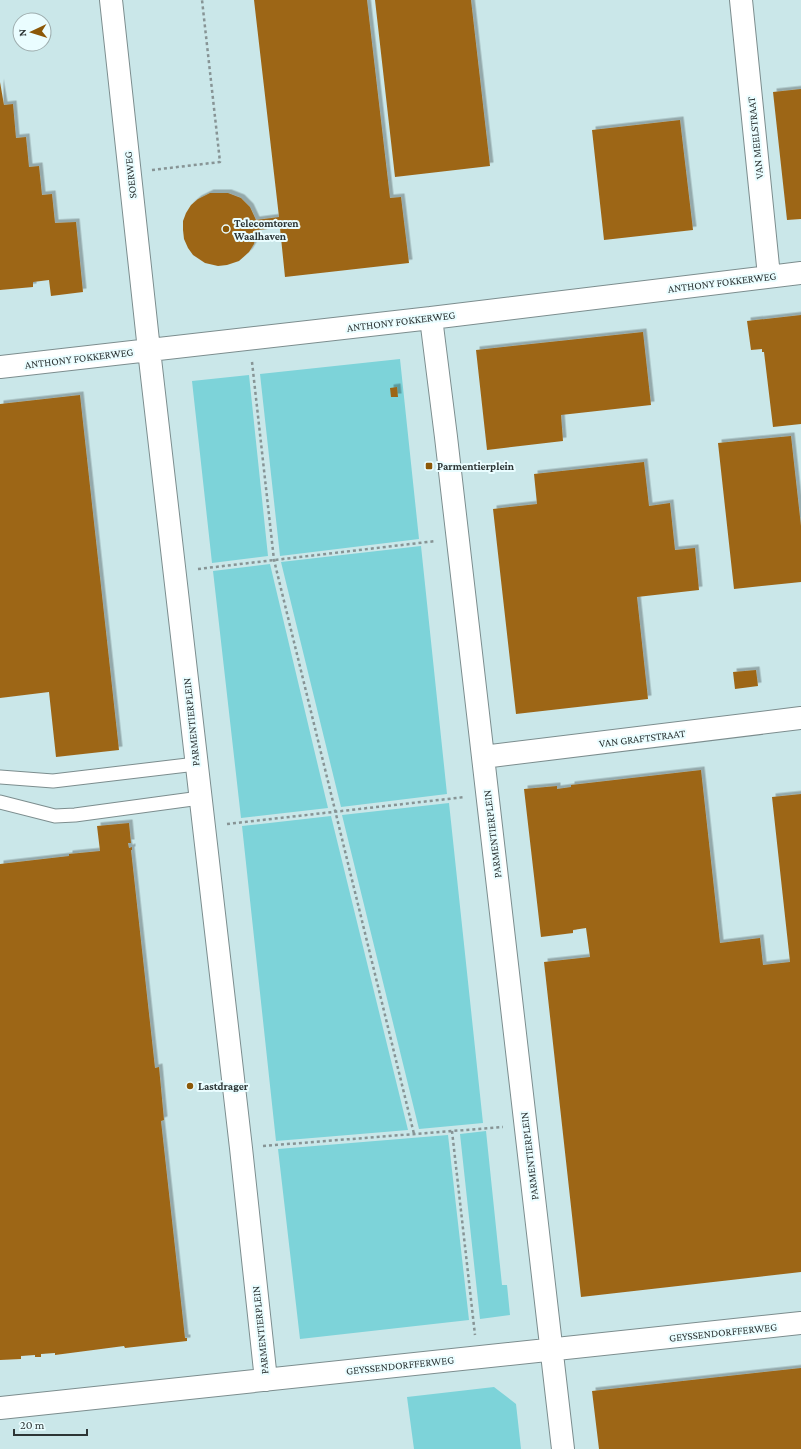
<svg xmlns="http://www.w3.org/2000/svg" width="801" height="1449" font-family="'Crimson Pro',serif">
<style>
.built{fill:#cae7e9;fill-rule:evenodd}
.green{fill:#7dd3d9}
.building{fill:#9d6618;filter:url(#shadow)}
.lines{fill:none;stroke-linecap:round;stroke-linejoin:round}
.service-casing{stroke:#7c8d8e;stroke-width:15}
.minor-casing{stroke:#7c8d8e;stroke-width:24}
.path{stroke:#879495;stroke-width:2.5;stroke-dasharray:3 3;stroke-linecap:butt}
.service{stroke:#fff;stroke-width:13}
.minor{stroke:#fff;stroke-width:22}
.poi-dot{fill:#8c5807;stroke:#eafdff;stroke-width:1.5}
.labels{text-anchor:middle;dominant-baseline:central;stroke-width:4;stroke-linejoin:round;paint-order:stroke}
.street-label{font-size:11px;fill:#2d3535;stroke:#eafdff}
.poi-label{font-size:11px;font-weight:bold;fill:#2d3535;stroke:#eafdff;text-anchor:start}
</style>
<defs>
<filter id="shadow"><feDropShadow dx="3.5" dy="-3.5" stdDeviation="0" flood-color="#0004"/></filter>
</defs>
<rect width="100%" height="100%" fill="#ddf0f1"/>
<path class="built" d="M0,0H801V1449H0ZM20,20H44V44H20Z"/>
<path class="green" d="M400,359L419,539L280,556L260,374Z
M249,375L268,556L212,563L192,381Z
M421,546L447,794L341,807L281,562Z
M270,564L328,808L241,818L213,571Z
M449,803L483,1123L419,1129L342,815Z
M331,816L408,1130L276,1141L242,826Z
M486,1131L502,1285H507L510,1315L480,1319L460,1134Z
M448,1135L469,1320L300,1339L278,1149Z
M494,1387L516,1404L521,1449H414L407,1397Z"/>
<path class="building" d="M254,0H367L390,198L401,197L409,263L285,277L280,228L257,230L254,244L249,252L239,261L227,265L218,266L205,263L193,255L188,248L184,239L183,230V221L186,213L191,205L198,199L210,193H228L241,198L250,207L256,220L279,217Z
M375,0H471L490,166L395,177Z
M0,82L4,105L13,104L16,138L26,137L29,167L39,166L42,195L52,194L55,223L76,222L83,292L51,296L49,280L33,282V287L0,290Z
M801,89V219L787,220L773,92Z
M680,120L693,230L604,240L592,130Z
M801,315V424L773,427L764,352H762V349L751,350L747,321Z
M643,332L651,405L561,415L563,441L487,450L476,350Z
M397,387L398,397H391L390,388Z
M80,395L119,750L56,757L49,692L0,698V404Z
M791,436L801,526V582L734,589L718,443Z
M644,462L649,506L670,503L675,550L695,548L699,590L637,597L648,699L516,714L493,509L537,504L534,474Z
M756,670L758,686L735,689L733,672Z
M701,770L720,943L760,938L763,965L790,962L772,797L801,794V1272L581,1297L544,962L590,957L586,928L573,930V933L541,937L524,789L557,786V789L571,787V785Z
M129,823L131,843H128L129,848L132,847V850H131L155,1068L159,1067L164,1120L161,1121L185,1338H187V1341L125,1348L124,1346L55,1355V1353L41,1354V1357H35V1355L21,1356V1359L0,1360V864L69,856V854L100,851L97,826Z
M801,1368V1449H599L592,1391Z"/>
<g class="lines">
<defs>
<path id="service" d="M0,777L53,781L196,764
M0,802L55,816L75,815L200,798"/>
<path id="minor" d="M111,0L149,350L241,1148L266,1380
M741,0L769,276
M431,318L446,437L563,1449
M0,367L431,318L801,273
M483,757L801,718
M0,1408L801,1323"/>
</defs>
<use href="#service" class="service-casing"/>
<use href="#minor" class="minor-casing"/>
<path class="path" d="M152,170L220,162L202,0
M252,362L274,560L414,1134
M198,569L436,541
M227,824L465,797
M452,1131L475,1335
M263,1146L503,1127"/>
<use href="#service" class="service"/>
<use href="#minor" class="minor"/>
</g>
<g class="poi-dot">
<circle cx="226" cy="229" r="4"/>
<rect x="425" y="462" width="8" height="8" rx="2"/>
<circle cx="190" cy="1086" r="4"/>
</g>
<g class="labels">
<g class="street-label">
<text transform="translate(755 138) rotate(-96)">VAN MEELSTRAAT</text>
<text transform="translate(130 175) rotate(-96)">SOERWEG</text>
<text transform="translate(722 282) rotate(-7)">ANTHONY FOKKERWEG</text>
<text transform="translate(401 321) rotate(-7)">ANTHONY FOKKERWEG</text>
<text transform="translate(79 358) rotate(-7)">ANTHONY FOKKERWEG</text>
<text transform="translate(191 722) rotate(-96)">PARMENTIERPLEIN</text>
<text transform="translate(642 738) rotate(-7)">VAN GRAFTSTRAAT</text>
<text transform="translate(492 834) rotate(-97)">PARMENTIERPLEIN</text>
<text transform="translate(529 1156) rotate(-97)">PARMENTIERPLEIN</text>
<text transform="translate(260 1330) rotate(-96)">PARMENTIERPLEIN</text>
<text transform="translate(723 1332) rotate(-6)">GEYSSENDORFFERWEG</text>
<text transform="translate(400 1365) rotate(-6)">GEYSSENDORFFERWEG</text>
</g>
<g class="poi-label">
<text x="234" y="223">Telecomtoren<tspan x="234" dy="13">Waalhaven</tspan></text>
<text x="437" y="466">Parmentierplein</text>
<text x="198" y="1086">Lastdrager</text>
</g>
</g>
<g transform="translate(32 32) rotate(266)"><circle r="19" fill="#eafdff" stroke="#9eadae"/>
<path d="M0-3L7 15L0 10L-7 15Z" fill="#8c5807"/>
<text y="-6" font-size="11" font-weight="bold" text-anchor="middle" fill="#2d3535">N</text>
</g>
<path d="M14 1429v6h73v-6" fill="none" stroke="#2d3535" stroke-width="2"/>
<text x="20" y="1429" font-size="12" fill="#2d3535" stroke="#eafdff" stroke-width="3" paint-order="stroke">20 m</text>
</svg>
